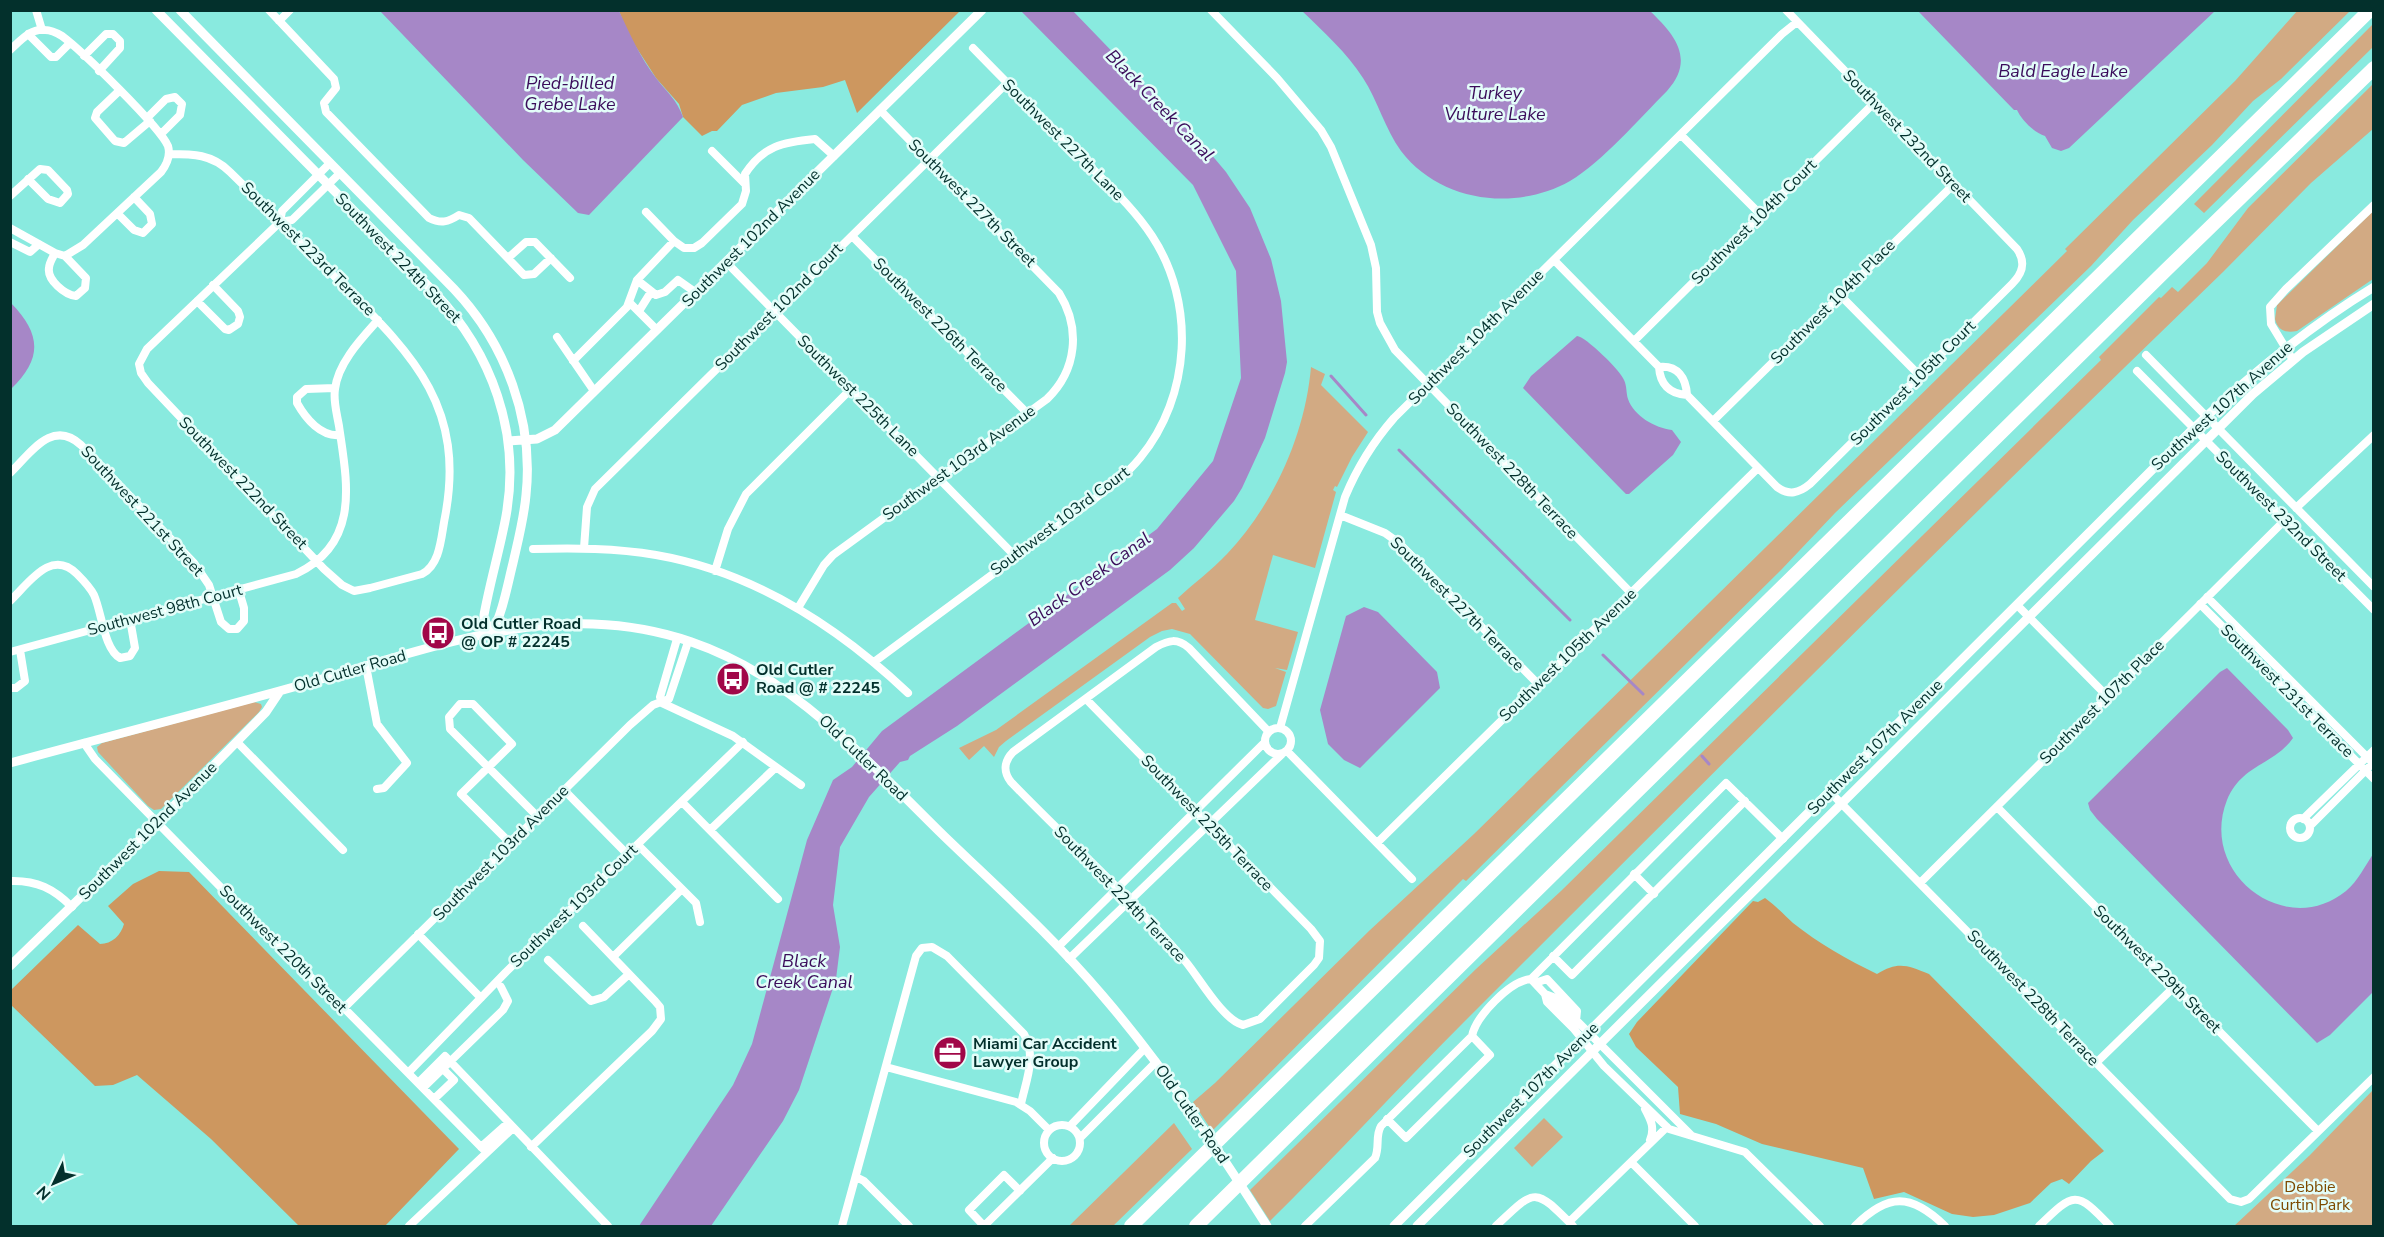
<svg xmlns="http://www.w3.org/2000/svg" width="2384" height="1237" font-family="'Nunito Sans',sans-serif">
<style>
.green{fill:#d2aa83}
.forest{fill:#cd975f}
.water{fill:#a687c7}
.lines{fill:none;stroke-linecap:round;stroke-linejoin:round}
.stream{stroke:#a687c7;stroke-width:3}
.minor{stroke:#fff;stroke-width:8}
.tertiary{stroke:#fff;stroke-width:9}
.motorway{stroke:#fff;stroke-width:14}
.labels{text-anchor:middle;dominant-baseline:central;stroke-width:5;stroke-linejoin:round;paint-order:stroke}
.street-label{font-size:16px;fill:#03302c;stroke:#e3fdf9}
.poi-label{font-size:16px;font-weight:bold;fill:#03302c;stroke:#e3fdf9;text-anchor:start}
.park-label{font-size:16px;fill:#7d4a00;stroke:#e3fdf9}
.water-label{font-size:18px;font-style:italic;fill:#3a0c5a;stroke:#e3fdf9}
</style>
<rect width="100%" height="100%" fill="#89eadf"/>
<path class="green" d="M2298,10L2350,11L2281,79L2253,101L2212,145L2133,220L2091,266L1835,513L1782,569L1466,881L1463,879L1212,1131L1193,1102L1215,1083L1370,930L1474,834L2067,251L2065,249L2235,81Z
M2373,24V47L2204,213L2194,204Z
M2373,84V129L2311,183L2223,272C1967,519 1715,771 1463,1023C1398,1088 1336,1156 1270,1221L1250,1190L1476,969L1561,891L2101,360L2099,357L2159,297L2161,298L2172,287L2178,292L2207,263L2248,208Z
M2373,211V279L2297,331C2286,333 2278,331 2275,319L2277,305Z
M1311,367L1325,374L1321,385L1368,432L1352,457L1337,487L1335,486L1333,490L1336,492L1315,568L1273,555L1255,620L1298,632L1287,670L1275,668L1286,672L1276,706L1268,709L1263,708L1190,634L1172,629L1162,631L1150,637L1006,741L999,747L994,757L984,746L969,760L959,748L996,730L1172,603H1176L1182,611L1185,609L1178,598C1194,583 1212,570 1227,554C1274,504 1305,435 1311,367Z
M254,702L261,704L262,707L259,712L161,809L154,810L148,806L98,752L97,747L102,743Z
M2373,1090V1226H2234L2310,1155Z
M1544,1118L1563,1137L1532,1167L1514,1148Z
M1174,1123L1192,1149L1113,1226H1069Z"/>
<path class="forest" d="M619,11H960L857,113L845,80L823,87L776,93L742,105L717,131H712L702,136L683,117L679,104L656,78L629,36Z
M159,871L189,872L459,1149L385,1226H299L211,1139L137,1075L113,1085L95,1086L11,1005V990L78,925L100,944C112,944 121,935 124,924L108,906L133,884Z
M1765,898C1775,905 1784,915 1793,923C1818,943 1848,960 1877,974C1898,961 1907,965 1929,974L2104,1151L2091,1161L2069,1184L2062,1179L2051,1183L2030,1203L1994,1215L1973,1217L1952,1214L1904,1192L1874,1199L1863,1168L1762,1144L1716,1124L1680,1114L1678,1087L1636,1047L1629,1034L1637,1022L1753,901L1758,902Z"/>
<path class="water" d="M380,11H619C630,34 640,57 656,78C666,91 677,100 683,117L589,215L578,213L523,160Z
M1021,11H1073L1210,153L1226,172L1250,208L1271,259L1281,301L1287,362L1285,373L1265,438L1242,488L1234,501L1194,548L1170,570L957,726L910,756L908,760L900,762L869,797L840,847L833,905L840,947L836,979L799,1090L783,1121L711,1226H639L733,1085L752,1044L807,840L833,780L852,767L882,731L1157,529L1213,461L1241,378L1236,271L1193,185Z
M1302,11H1650C1674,34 1696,59 1667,91C1640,118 1602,162 1570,181C1515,212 1440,202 1401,151C1385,129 1378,101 1363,78C1347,53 1323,31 1302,11Z
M1918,11H2215L2069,148L2061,151L2052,148L2045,136C2034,133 2021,119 2017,110H2014Z
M11,303C41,334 43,358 11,389Z
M1577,336C1585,336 1621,371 1624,380C1627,386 1626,393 1628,399C1634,416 1655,428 1672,430L1681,442L1673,455L1629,494H1626L1619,487L1523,388L1531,376Z
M1364,607L1378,612L1437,672L1440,688L1360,768L1344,760L1328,744L1320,710L1346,616Z
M2227,668L2288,730L2293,738C2274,765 2242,764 2227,800C2198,874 2286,940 2346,891C2358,881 2365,866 2373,854V992L2330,1035L2317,1043L2097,819L2090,810L2088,803L2220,672Z"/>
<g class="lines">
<path class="stream" d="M1331,376L1366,415
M1399,450L1570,620
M1603,655L1643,694
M1702,756L1709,764"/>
<path class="minor" d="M36,10L42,30
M269,10L334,79L336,88L324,103L326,112L429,218C441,224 448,222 459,215L469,218L524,275L534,274L551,258
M1211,10L1277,78L1321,130L1331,147L1371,245L1376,268L1377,312L1380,323L1395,350L1631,593
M279,21L290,10
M28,34L51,57H56L70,43
M10,50C20,41 31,28 45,30C51,30 57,33 62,36C81,50 160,127 168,146C171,156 167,164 161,172L83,245L65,256
M84,56L106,34H113L120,41V48L99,71
M119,91L97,112L95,118L115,141L124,143L150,121
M147,118L166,99L175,97L182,104L180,115L161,134
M1681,135L1761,215
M712,151L745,184
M169,154C193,154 212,154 230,172C265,206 298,241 333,275C407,350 467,401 445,517C441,536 441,564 422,574L370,588L354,591L342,585L324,569L148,383L141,373L139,364L147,349L280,222L282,211L330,163
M10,196L40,169L48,170L67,190L68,194L60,203L48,199L28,179
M646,212L674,241
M117,213L134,230L143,233L152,224L150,214L134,197
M280,222L292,220L340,173
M10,228L55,253L65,256L86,278L85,288L76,296C65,295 47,280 49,268C49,263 53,257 55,253
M852,236L1028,414
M10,242L30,252L39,244
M508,258L526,242H535L570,278
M1554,260L1659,367C1660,384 1669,394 1687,395
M726,262L1015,556
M637,280L656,295L665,292L678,280L695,292
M1840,295L1920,376
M197,301L225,329L229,330L238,324L240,317L238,311L213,285
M630,303L657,330
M639,311L651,292
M557,337L594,391
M1634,341L1874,103
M2146,355L2374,587
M2293,360L2271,324L2270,307L2286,289L2374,205
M573,361L627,307L637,280L674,241L684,248H694L702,243L742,204L746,191L745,174C763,146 783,142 815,139L834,156
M1659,367C1678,365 1686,378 1687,395L1777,487C1789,496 1799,493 1810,484L2012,284C2023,273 2026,262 2017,249L1786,10
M2137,371L2374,610
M335,388L306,389L297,397V403C306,419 321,437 340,435
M1713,421L1954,184
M10,473C30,454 52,418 81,445L194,563L209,585L221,622L229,629H237L244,621V608L239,591
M2296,508L2374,435
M1340,515L1385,533L1399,543L1538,684
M584,548L587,507L595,489L1007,83
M533,549C575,548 615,548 656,555C754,572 838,627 908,693
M715,571L728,529L746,494L851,389
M2207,597L2374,764
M10,601C29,583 51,548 77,574C83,580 90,587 94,595C102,613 104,649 120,658L130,656L135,648L130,619
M2200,604L2374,779
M2017,605L2108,697
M798,608L824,565L833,555L1047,399C1077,370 1081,328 1059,293L880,110
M10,652L296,574C361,543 347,482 339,426C337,414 333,401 335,389C338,363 361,339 378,320
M874,662L1093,500C1110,487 1127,474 1140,458C1191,396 1196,303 1152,236C1133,207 1106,183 1082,158C1045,121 1009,85 973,48
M366,666L377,724L407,763L384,788L377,789
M10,688H16L25,681L20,650
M1086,699L1311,929L1320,941L1319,958L1314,965L1260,1019L1243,1025C1223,1020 1200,979 1186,962C1132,898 1069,842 1011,782C1003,772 1004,761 1013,752L1156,647C1169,640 1177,638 1189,648L1269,732
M662,703L733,736L801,785
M662,703L660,697L677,639
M1265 741a13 13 0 1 1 26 0a13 13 0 1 1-26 0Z
M1280,728L1345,497C1357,468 1373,442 1394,418L1782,34L1797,22
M237,742L343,850
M84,743L95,759L289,957L344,1008L486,1152
M1287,751L1412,879
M564,790L628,855
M1830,792L2230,1199L2241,1202L2249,1199L2374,1077
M682,802L778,899
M1997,807L2318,1131
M2290 828a10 10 0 1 1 20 0a10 10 0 1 1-20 0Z
M2303,819L2374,750
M2310,826L2368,768
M710,830L775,768
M1377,843L1758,468
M511,844L461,794L512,744L473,704H460L449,717L450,729L538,817
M638,845L696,903L700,922
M1634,874L1654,894
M10,881C37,880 54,889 72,907
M1920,883L2284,521
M418,934L481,998
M1058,947L1265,742
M1553,956L1572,975L1745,801
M613,957L682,889
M1069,959L1282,754
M548,960L591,1001L604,997L629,974
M1531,979L1545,994L1553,997L1691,1135
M1535,983L1547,979L1577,1011L1576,1021
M1545,994L1547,1002L1574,1029L1604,1066L1669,1129L1745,1152L1820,1226
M344,1008L630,725L653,705L669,699L688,642
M2096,1063L2174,987
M886,1067L1016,1102L1030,1111L1049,1130
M408,1073L506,972L743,742
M418,1083L445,1056L608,1226
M423,1088L503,1010L508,1001L501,987
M434,1099L454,1080L443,1069
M1645,1109C1651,1120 1655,1128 1650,1140
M1387,1119L1406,1138L1490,1055L1472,1036
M1044 1143a18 18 0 1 1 36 0a18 18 0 1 1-36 0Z
M1070,1126L1145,1048
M1080,1138L1156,1062
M481,1147L508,1123
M531,1147L652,1031L661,1019L660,1007L655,1001L583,926
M1631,1162L1695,1226
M856,1177L864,1181L909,1226
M1569,1222L1667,1127
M409,1226L513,1128
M842,1226L916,956L922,948L932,947L947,956L1024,1034C1037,1057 1026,1080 1021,1104
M984,1226L1053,1158
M984,1226L969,1210L1004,1175L1020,1191
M1305,1226L1375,1158C1380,1147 1375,1136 1381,1126L1472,1036C1476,1016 1510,981 1531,979L1726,783L1783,839
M1496,1226C1536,1188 1534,1187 1573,1226
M1855,1226C1888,1193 1911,1193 1945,1226
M2039,1226C2074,1192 2076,1190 2110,1226"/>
<path class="tertiary" d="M156,10L435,293C492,353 521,433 506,516C500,549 490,582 484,615V619L492,633
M180,10L454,289C506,344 534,420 526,495C524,518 518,541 513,563C507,587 503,611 492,633
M508,441L537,439L555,430L982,10
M10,763C109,736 209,711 308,683C400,657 495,621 593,624C753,630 839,733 945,837C998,888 1054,938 1102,995C1164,1067 1216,1146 1267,1226
M10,966L158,822L266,712L280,691
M1394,1226L2194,428C2250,375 2308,327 2374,287
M1417,1226L2253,394L2303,352L2374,304"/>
<path class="motorway" d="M1131,1226L2370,10
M1196,1226L2165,271L2374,68"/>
</g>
<defs>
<symbol id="bus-disc" viewBox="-11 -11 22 22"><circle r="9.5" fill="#a10748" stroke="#e3fdf9"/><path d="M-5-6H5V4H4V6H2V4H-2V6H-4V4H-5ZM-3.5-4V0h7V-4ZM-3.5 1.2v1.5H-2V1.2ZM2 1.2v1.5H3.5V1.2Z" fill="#fff"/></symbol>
<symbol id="office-disc" viewBox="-11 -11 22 22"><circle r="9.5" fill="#a10748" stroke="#e3fdf9"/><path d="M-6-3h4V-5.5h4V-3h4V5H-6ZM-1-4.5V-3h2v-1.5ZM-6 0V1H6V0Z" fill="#fff"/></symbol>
</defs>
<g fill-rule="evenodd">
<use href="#bus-disc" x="419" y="614" width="38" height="38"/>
<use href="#bus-disc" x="714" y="660" width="38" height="38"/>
<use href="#office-disc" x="931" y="1034" width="38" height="38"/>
</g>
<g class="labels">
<g class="street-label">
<text transform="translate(1907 136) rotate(46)">Southwest 232nd Street</text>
<text transform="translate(1063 140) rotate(45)">Southwest 227th Lane</text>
<text transform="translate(972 203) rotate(45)">Southwest 227th Street</text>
<text transform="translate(1754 222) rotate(-45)">Southwest 104th Court</text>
<text transform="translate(751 238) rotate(-45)">Southwest 102nd Avenue</text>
<text transform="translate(308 249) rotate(45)">Southwest 223rd Terrace</text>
<text transform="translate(398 258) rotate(46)">Southwest 224th Street</text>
<text transform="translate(1833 302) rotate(-45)">Southwest 104th Place</text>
<text transform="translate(779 307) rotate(-45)">Southwest 102nd Court</text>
<text transform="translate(940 325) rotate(45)">Southwest 226th Terrace</text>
<text transform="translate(1476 337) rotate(-45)">Southwest 104th Avenue</text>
<text transform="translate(1913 383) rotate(-45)">Southwest 105th Court</text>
<text transform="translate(858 396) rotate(45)">Southwest 225th Lane</text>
<text transform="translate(2222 406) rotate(-42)">Southwest 107th Avenue</text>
<text transform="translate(959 463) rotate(-36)">Southwest 103rd Avenue</text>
<text transform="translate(1512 471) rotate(46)">Southwest 228th Terrace</text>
<text transform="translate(243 483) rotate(46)">Southwest 222nd Street</text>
<text transform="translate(142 511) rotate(47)">Southwest 221st Street</text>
<text transform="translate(2281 516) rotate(45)">Southwest 232nd Street</text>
<text transform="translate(1060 521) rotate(-37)">Southwest 103rd Court</text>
<text transform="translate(1457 604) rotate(45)">Southwest 227th Terrace</text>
<text transform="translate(165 610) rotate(-15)">Southwest 98th Court</text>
<text transform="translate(1568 655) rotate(-44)">Southwest 105th Avenue</text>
<text transform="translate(350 671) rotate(-16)">Old Cutler Road</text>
<text transform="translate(2287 691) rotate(45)">Southwest 231st Terrace</text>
<text transform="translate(2102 702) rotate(-45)">Southwest 107th Place</text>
<text transform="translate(1875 747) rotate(-45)">Southwest 107th Avenue</text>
<text transform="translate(863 758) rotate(44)">Old Cutler Road</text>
<text transform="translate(1207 823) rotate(46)">Southwest 225th Terrace</text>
<text transform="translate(148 831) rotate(-45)">Southwest 102nd Avenue</text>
<text transform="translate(501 853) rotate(-45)">Southwest 103rd Avenue</text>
<text transform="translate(1120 894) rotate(46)">Southwest 224th Terrace</text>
<text transform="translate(574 906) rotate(-44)">Southwest 103rd Court</text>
<text transform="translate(283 949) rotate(45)">Southwest 220th Street</text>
<text transform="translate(2157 969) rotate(45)">Southwest 229th Street</text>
<text transform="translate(2033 998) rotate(46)">Southwest 228th Terrace</text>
<text transform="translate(1531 1090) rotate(-45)">Southwest 107th Avenue</text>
<text transform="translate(1192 1114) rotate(55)">Old Cutler Road</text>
</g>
<g class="poi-label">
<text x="461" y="624">Old Cutler Road<tspan x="461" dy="18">@ OP # 22245</tspan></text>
<text x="756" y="670">Old Cutler<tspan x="756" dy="18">Road @ # 22245</tspan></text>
<text x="973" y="1044">Miami Car Accident<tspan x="973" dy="18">Lawyer Group</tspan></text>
</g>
<g class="park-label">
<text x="2310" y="1187">Debbie<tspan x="2310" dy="18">Curtin Park</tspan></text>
</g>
<g class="water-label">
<text x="2063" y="71">Bald Eagle Lake</text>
<text x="570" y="83">Pied-billed<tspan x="570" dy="21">Grebe Lake</tspan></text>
<text x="1495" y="93">Turkey<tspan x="1495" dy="21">Vulture Lake</tspan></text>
<text transform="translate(1160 105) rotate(46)">Black Creek Canal</text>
<text transform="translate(1089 579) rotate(-36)">Black Creek Canal</text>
<text x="804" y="961">Black<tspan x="804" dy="21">Creek Canal</tspan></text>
</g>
</g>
<rect width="2384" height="1237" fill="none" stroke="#03302c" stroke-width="24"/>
<g transform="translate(54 1183) rotate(226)" stroke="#e3fdf9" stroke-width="4.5" paint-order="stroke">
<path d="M0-4.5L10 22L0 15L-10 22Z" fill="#03302c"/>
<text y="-9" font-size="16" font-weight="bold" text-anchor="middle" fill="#03302c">N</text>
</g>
</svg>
